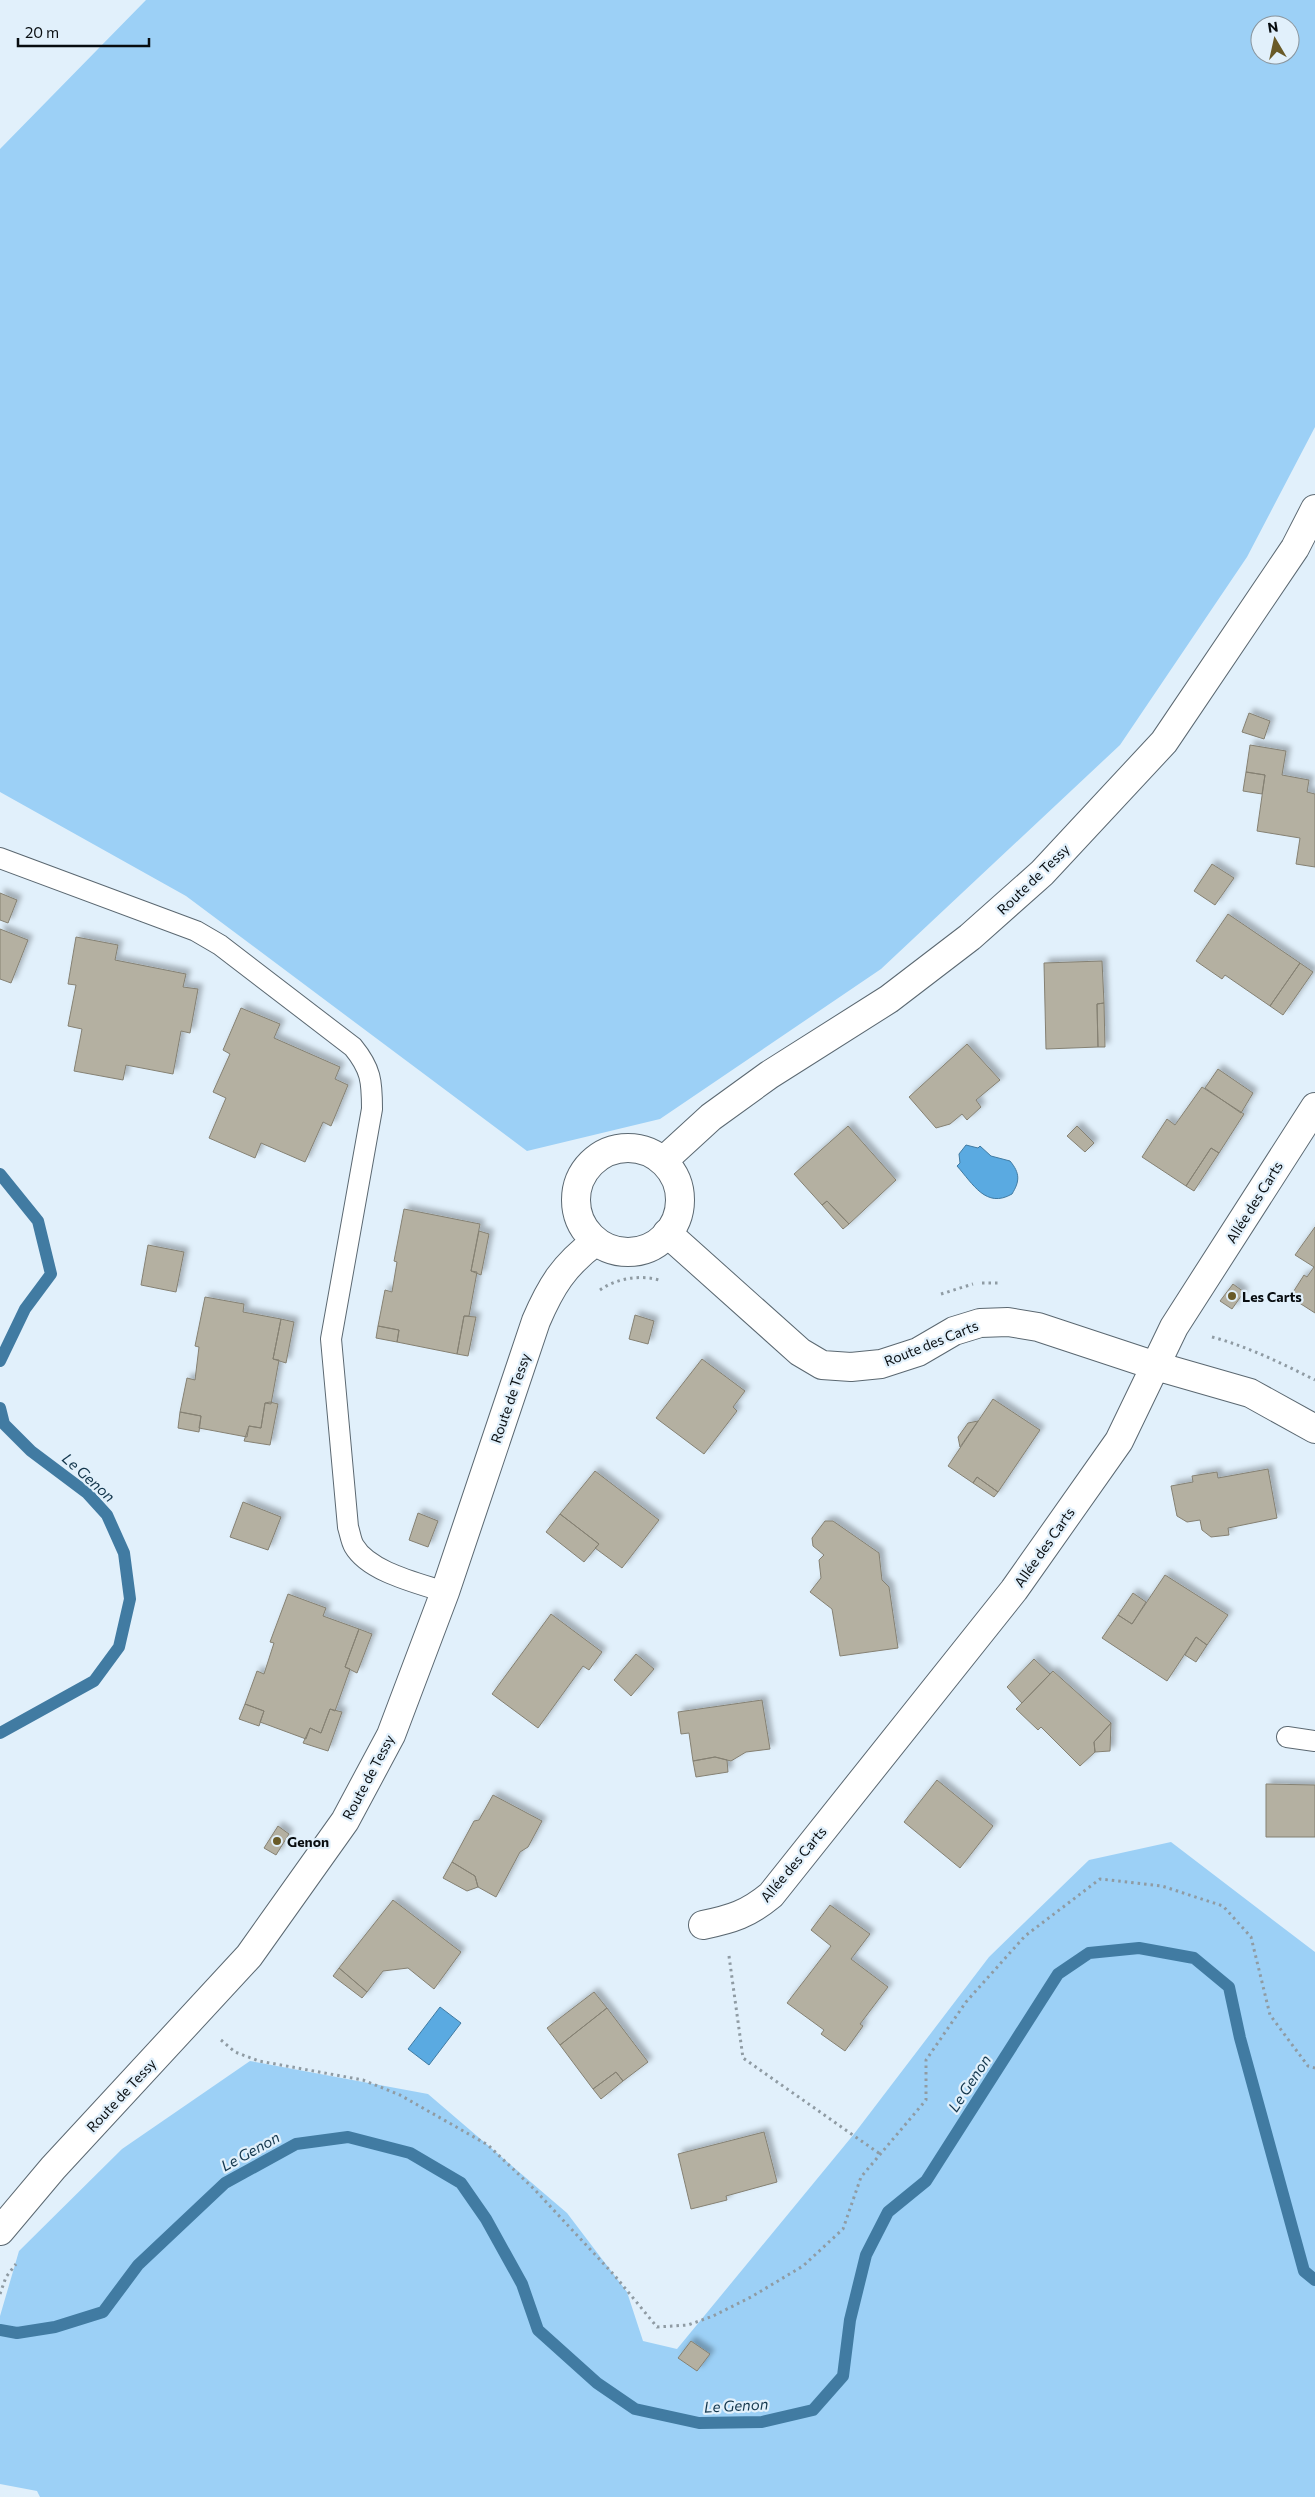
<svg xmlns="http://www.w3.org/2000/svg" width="1315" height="2497" font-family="Commissioner,sans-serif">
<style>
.green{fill:#9cd0f6;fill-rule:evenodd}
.water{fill:#5aaae1;stroke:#417ba2}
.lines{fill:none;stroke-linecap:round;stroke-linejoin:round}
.stream{stroke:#417ba2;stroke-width:12}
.building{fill:#b4b0a1;stroke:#858173;filter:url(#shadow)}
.lane-casing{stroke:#5b6871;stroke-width:22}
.street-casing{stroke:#5b6871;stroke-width:30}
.secondary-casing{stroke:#5b6871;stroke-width:30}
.path{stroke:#8f9ba3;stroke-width:3;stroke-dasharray:2.5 4;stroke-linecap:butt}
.lane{stroke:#fff;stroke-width:20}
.street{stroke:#fff;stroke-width:28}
.secondary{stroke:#fff;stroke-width:28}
.poi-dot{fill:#695a27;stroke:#e1f0fb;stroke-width:2}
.labels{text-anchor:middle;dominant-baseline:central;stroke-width:4.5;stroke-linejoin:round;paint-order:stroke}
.street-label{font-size:14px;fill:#080d10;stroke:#e1f0fb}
.poi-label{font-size:14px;font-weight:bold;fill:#080d10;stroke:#e1f0fb;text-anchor:start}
.water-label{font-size:15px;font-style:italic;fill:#13364c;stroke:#e1f0fb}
</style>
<defs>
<filter id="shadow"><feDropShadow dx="4.5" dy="-4.5" stdDeviation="2.5" flood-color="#0004"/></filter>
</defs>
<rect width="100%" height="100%" fill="#e1f0fb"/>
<path class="green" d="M146,0H1315V427L1247,557L1120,745L881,969L660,1119L527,1151L186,896L0,792V149ZM1260,25H1290V55H1260Z
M1171,1842L1315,1952V2497H40L37,2491L0,2484V2316L19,2251L122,2149L250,2061L428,2094L567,2213L627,2292L643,2341L677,2349L854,2134L989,1957L1089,1860Z"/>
<path class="water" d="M966,1145L978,1148L980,1146L991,1156L1010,1161C1020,1173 1020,1181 1012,1194C986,1209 973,1184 957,1166L960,1163L959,1154Z
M440,2007L461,2023L429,2065L408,2049Z"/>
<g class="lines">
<path class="stream" d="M0,1174L38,1221L51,1274L25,1309L0,1361
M0,1408L4,1424L31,1451L87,1493L107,1515L124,1553L130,1599L119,1647L94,1681L0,1733
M0,2330L17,2333L55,2327L103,2312L138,2265L225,2183L296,2144L348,2137L410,2153L461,2183L486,2219L522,2284L538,2330L597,2383L635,2409L699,2423L762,2422L813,2410L843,2376L850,2320L866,2255L888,2212L926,2181L1058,1974L1089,1953L1139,1948L1194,1958L1229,1987L1240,2038L1304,2271L1315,2280"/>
</g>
<path class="building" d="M1249,713L1270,721L1264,739L1242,732Z
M1250,745L1286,751L1282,775L1309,780L1307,792L1315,794V867L1296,864L1300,838L1257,831L1265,775L1246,772Z
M1246,772L1265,775L1262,794L1243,791Z
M1212,864L1234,878L1215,905L1194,891Z
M0,893L17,900L8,923L0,920Z
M1228,914L1300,963L1270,1006L1225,975L1222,979L1196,961Z
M0,929L28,940L11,983L0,979Z
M76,937L118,945L115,960L186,974L183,987L198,989L190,1033L181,1031L173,1074L126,1065L123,1080L74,1071L82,1029L68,1026L76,985L68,984Z
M1102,961L1104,1003L1097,1004L1098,1047L1046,1049L1044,963Z
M1300,963L1313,972L1283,1015L1270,1006Z
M1104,1003L1105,1047H1098L1097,1004Z
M241,1008L280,1024L274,1038L340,1067L335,1079L348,1085L331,1126L323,1122L305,1162L261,1143L255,1158L209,1138L226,1098L213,1092L230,1054L223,1050Z
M967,1044L1000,1080L976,1100L981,1107L967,1120L962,1114L950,1124L936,1128L909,1097Z
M1218,1069L1253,1093L1241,1113L1205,1088Z
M1202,1087L1244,1114L1219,1153L1211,1148L1186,1186L1142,1157L1167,1119L1175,1125Z
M848,1126L896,1180L849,1224L827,1201L822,1205L794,1174Z
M1077,1126L1094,1143L1085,1152L1067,1136Z
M1211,1148L1219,1153L1194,1191L1186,1186Z
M827,1201L849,1224L843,1229L822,1205Z
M404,1209L480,1224L471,1271L477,1272L469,1316H464L457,1354L397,1342L399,1330L378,1326L385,1290L392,1292L397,1262L394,1261Z
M1315,1227V1313L1290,1297L1304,1275L1307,1277L1314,1267L1295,1255Z
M479,1231L489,1234L481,1275L471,1271Z
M148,1245L184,1252L176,1292L141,1285Z
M1233,1284L1244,1292L1232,1309L1220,1301Z
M205,1297L244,1304L243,1312L281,1319L273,1359L279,1360L271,1404L265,1403L261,1428L249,1426L247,1437L199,1428L201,1416L180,1412L187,1378L195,1380L199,1347L195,1346Z
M635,1315L654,1321L648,1344L629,1339Z
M464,1316L476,1317L468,1356L457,1354Z
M281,1319L294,1322L286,1363L273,1359Z
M378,1326L399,1330L397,1342L376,1338Z
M702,1359L745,1391L733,1407L737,1411L704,1454L656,1418Z
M993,1399L1040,1430L998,1492L977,1477L973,1483L948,1466Z
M270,1402L278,1404L270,1445L244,1441L249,1426L261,1428L265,1403Z
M180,1412L201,1416L199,1432L178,1428Z
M978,1421L960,1447L958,1437L968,1423Z
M1268,1469L1277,1518L1228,1528L1229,1535L1211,1537L1202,1530L1200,1520L1187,1522L1177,1516L1171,1486L1193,1482L1192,1476L1217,1472L1218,1478Z
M595,1471L659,1520L622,1568L595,1548L599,1544L560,1514Z
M977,1477L998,1492L994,1497L973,1483Z
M243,1502L281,1517L268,1550L230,1537Z
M418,1513L438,1521L428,1547L409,1540Z
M560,1514L599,1544L584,1562L546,1532Z
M825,1521H833L879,1553L882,1580L889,1587L898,1648L840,1656L832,1609L810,1592L821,1578L819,1560L824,1555L813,1546L812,1538Z
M1165,1575L1228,1615L1207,1645L1196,1637L1167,1681L1102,1638L1118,1615L1132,1624Z
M1133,1593L1146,1602L1132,1624L1118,1615Z
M288,1594L326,1608L323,1616L359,1629L345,1667L350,1669L335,1711L330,1709L321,1733L310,1728L306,1739L260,1722L264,1711L245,1704L257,1671L264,1674L274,1643L270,1642Z
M551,1614L602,1652L589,1670L583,1666L538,1728L492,1694Z
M359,1629L372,1634L357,1673L345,1667Z
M1196,1637L1207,1645L1196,1662L1185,1655Z
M636,1654L654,1669L631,1696L614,1680Z
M1034,1659L1050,1674L1022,1703L1007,1687Z
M1053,1671L1111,1723L1094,1742L1095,1752L1080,1766L1041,1727L1038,1730L1016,1709Z
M762,1700L770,1749L746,1752L731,1761L715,1757L693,1761L689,1733L681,1734L678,1712Z
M245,1704L264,1711L259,1726L239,1719Z
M330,1709L342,1712L328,1751L303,1743L310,1728L321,1733Z
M1111,1723L1110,1751L1095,1752L1094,1742Z
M715,1757L727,1760L728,1772L696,1777L693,1761Z
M937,1780L993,1826L960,1868L904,1822Z
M1266,1784L1315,1785V1837H1266Z
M493,1795L542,1821L528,1847L520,1852L496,1897L478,1887L475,1876L452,1862L474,1821L479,1820Z
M278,1826L289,1834L276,1855L264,1848Z
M452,1862L475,1876L478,1887L467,1891L443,1878Z
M393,1900L461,1952L434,1989L408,1968L383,1971L367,1992L339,1968Z
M830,1905L870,1934L851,1959L888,1987L860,2024L863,2026L845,2051L821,2034L824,2030L787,2003L831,1946L811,1930Z
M339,1968L367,1992L362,1998L333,1976Z
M594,1992L607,2008L560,2045L547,2028Z
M607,2008L648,2062L623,2081L616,2072L593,2089L560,2045Z
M616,2072L623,2081L601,2099L593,2089Z
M764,2132L777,2182L726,2196L727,2200L691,2209L678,2154Z
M691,2341L710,2354L697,2371L678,2358Z"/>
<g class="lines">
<defs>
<path id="lane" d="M0,858L196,931L220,945L353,1047C371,1069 372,1081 372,1109L331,1339L348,1527C350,1533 351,1541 354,1546C369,1572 418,1583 445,1592
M1287,1737L1315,1741"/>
<path id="street" d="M667,1233L800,1352L822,1365L851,1367L881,1364L918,1352L954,1331L980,1323L1008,1322L1038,1327L1156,1366L1250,1393L1315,1429
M703,1925C732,1919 748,1914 771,1895L1014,1590L1119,1441L1174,1327L1315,1107"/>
<path id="secondary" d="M576 1200a52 52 0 1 1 104 0a52 52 0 1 1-104 0Z
M663,1161L711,1117L769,1075L889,999L970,937L1042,873L1164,742L1295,548L1315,509
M0,2231L53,2168L249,1956L345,1821L391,1735L445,1592L536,1321C551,1286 564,1265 595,1242"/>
</defs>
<use href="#lane" class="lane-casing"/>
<use href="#street" class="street-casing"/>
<use href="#secondary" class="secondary-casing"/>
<path class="path" d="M982,1283H1000
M600,1290C617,1278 642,1274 662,1281
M941,1294L973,1284
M1212,1337C1249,1347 1281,1363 1315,1380
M729,1956L743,2058L880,2154
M221,2040L235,2052L259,2061L363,2080L400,2095L488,2145L535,2190L615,2276L657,2327L688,2325L713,2316L751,2297L803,2266L843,2229L861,2177L926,2100V2060L966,2002L1025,1936L1100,1879L1162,1886L1223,1906L1251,1937L1270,2015L1308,2066L1315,2068
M0,2294L6,2277L16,2264"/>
<use href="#lane" class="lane"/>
<use href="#street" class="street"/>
<use href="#secondary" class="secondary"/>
</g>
<g class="poi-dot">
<circle cx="1232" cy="1296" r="5"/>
<circle cx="277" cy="1841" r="5"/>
</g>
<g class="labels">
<g class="street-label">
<text transform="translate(1033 879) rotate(-44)">Route de Tessy</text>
<text transform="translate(1254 1202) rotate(-58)">Allée des Carts</text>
<text transform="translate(931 1343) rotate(-22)">Route des Carts</text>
<text transform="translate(510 1398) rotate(-71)">Route de Tessy</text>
<text transform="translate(1044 1547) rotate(-55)">Allée des Carts</text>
<text transform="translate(368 1777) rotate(-62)">Route de Tessy</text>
<text transform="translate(793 1864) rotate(-50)">Allée des Carts</text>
<text transform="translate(121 2095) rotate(-47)">Route de Tessy</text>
</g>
<g class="poi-label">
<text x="1242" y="1296">Les Carts</text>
<text x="287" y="1841">Genon</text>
</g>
<g class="water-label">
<text transform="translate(89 1477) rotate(42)">Le Genon</text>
<text transform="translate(969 2083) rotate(-57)">Le Genon</text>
<text transform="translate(250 2151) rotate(-29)">Le Genon</text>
<text transform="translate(736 2405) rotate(-3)">Le Genon</text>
</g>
</g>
<g transform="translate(1275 40) rotate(351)"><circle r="24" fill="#e1f0fb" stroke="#8a959d"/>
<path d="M0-4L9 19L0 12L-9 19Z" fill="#695a27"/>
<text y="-8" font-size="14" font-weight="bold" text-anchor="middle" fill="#080d10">N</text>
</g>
<path d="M18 38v8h131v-8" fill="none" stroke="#080d10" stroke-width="2.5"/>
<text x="25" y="38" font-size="15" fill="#080d10" stroke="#e1f0fb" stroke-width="4" paint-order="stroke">20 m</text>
</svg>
